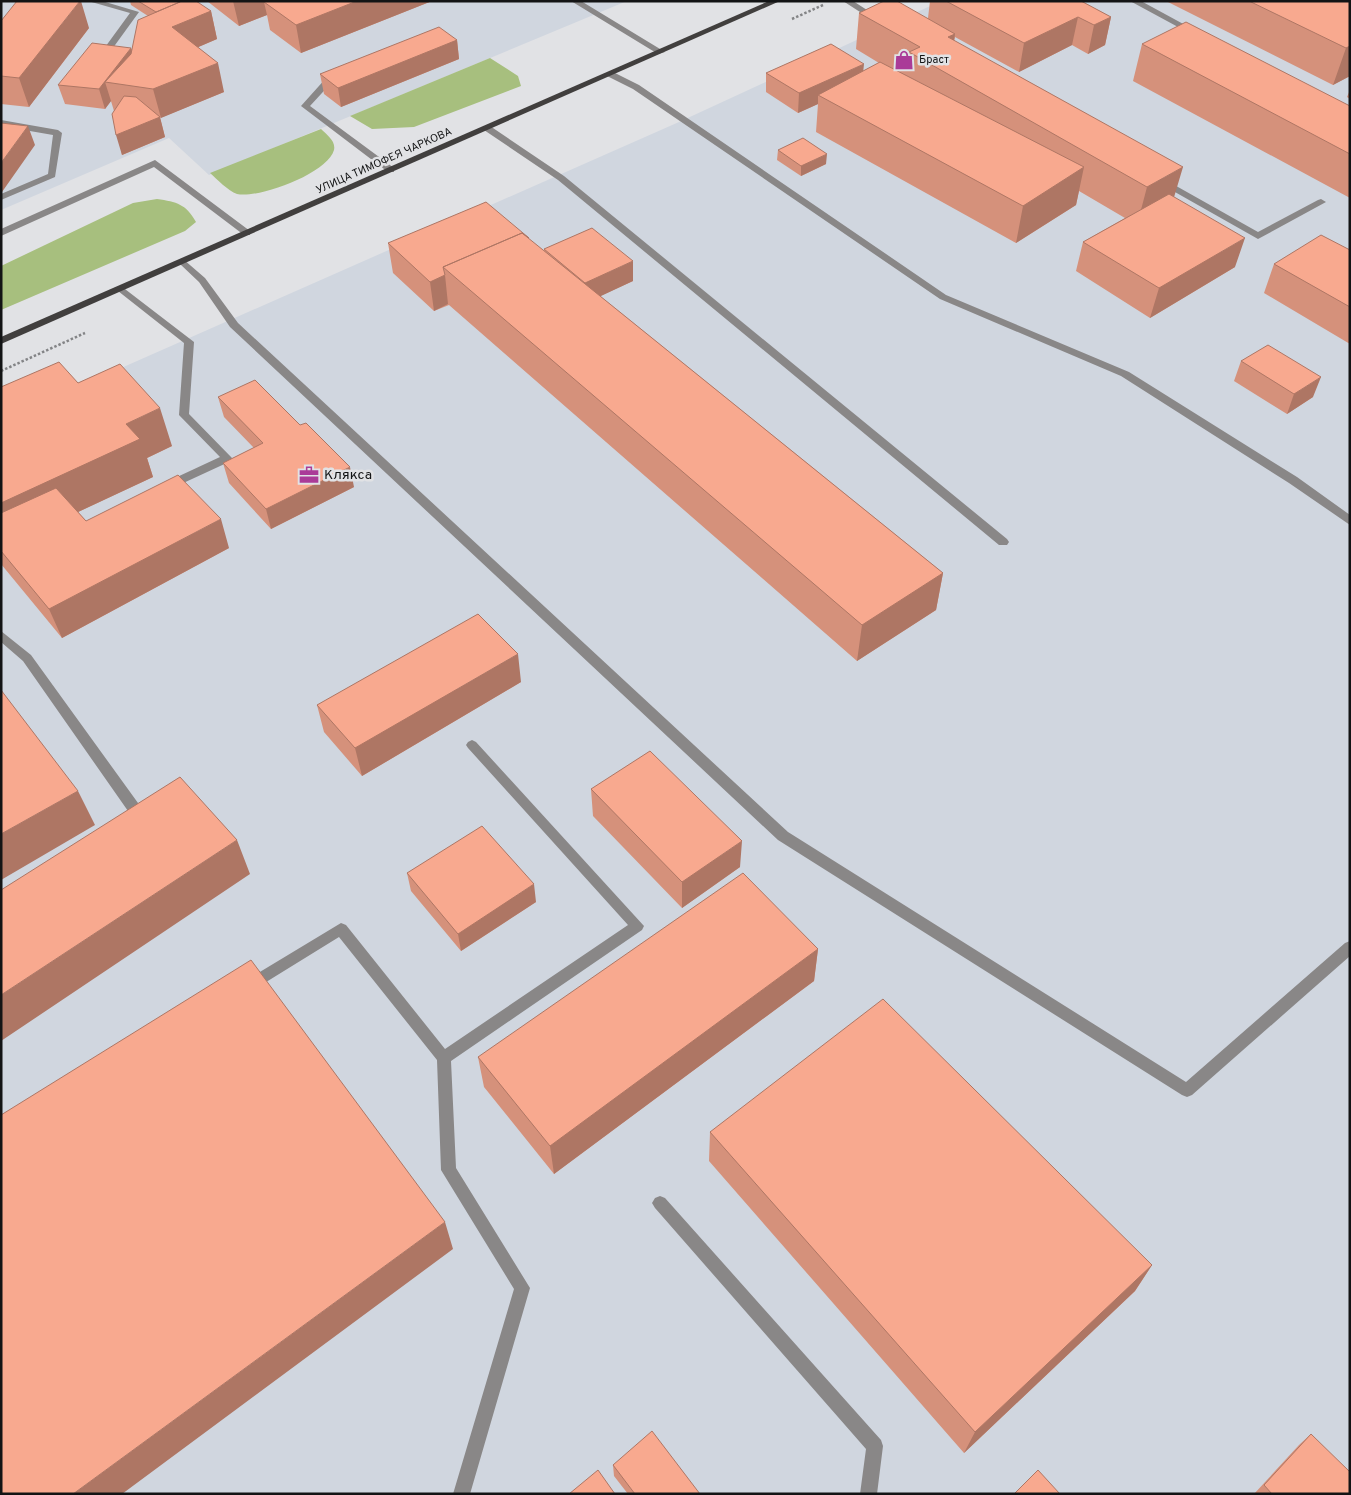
<svg xmlns="http://www.w3.org/2000/svg" width="1351" height="1495" font-family="Overpass,sans-serif">
<style>
.built{fill:#d0d6df}
.green{fill:#a7bf7e}
.lines{fill:none;stroke-linecap:round;stroke-linejoin:round}
.path{stroke:#838486;stroke-width:2.5;stroke-dasharray:2.5 2;stroke-linecap:butt}
.minor{fill:#898787;fill-rule:evenodd}
.major{fill:#413f3e;fill-rule:evenodd}
.wall{fill:#d5917b}
.shaded-wall{fill:#ae7664}
.building{fill:#f8a98f;stroke:#ae7664}
.labels{text-anchor:middle;dominant-baseline:central;stroke-width:5;stroke-linejoin:round;paint-order:stroke}
.far-poi-label{font-size:11px;fill:#131415;stroke:#e1e2e5;text-anchor:start}
.far-street-label{font-size:11px;fill:#131415;stroke:#e1e2e5}
.poi-label{font-size:14px;fill:#131415;stroke:#e1e2e5;text-anchor:start}
</style>
<rect width="100%" height="100%" fill="#e1e2e5"/>
<path class="built" d="M1,1H627L209,175L169,138L1,210Z
M941,1H1350V1494H1V421L679,122Z"/>
<path class="green" d="M490,58L518,76L521,86L414,127L372,129L350,116Z
M321,129C327,135 336,141 334,150C328,173 259,199 237,194C228,191 217,179 210,173Z
M157,199C177,202 186,204 196,222L185,231L1,310V266L133,203Z"/>
<g class="lines">
<path class="path" d="M792,19L823,5
M1,371L85,333"/>
<path class="minor" d="M88,1H102L139,12L110,52L103,50L130,13Z
M571,1H581L665,52L658,54Z
M843,1H853L881,19L874,21Z
M1130,1H1141L1198,32L1191,34Z
M607,72H613L639,85L946,295L1129,372L1297,477L1350,515V525L1289,483L1121,376L940,299L633,89L607,76Z
M336,74L339,75V79L333,81L310,106L394,168V172H388L301,106L327,77Z
M1,120L58,130L62,133L55,177L1,200V194L48,174L53,135L1,126Z
M484,126H490L564,176L1007,539L1009,542L1007,545H999L558,180L484,130Z
M155,160L250,231V235H244L154,167L1,236V229Z
M1162,178L1258,232L1318,200L1321,199L1326,202L1258,239L1159,183L1157,181Z
M183,259L205,278L238,323L788,832L1186,1082L1345,943L1350,941V956L1192,1095L1187,1097L1182,1095L778,840L230,327L199,282L180,264V260Z
M121,286L194,342L189,414L232,458L231,461L166,491L162,490L161,487L162,484L220,457L179,415L184,343L118,291V287Z
M1,631L31,655L138,803L139,807L138,811H128L23,661L1,642Z
M472,740L476,742L644,926L642,930L451,1061L456,1168L530,1288L470,1494H453L514,1289L441,1170L437,1060L339,937L253,990L248,992L243,990L241,986L243,982L341,923L346,925L445,1049L628,925L468,748L466,745L468,742Z
M660,1196L665,1198L881,1440L883,1446L877,1494H860L866,1449L655,1208L652,1203L655,1198Z"/>
<path class="major" d="M769,1H780L1,344V337Z"/>
</g>
<path class="wall" d="M130,1H179L211,11L217,39L198,47L224,92L160,118L165,137L122,155L114,111L111,101L105,109L65,104L58,85L132,49L148,16L131,5Z
M207,1H432L301,53L270,30L267,15L239,26Z
M930,1H1081L1111,17L1105,45L1088,54L1072,45L1019,72L955,37L954,41L1174,197L1235,267L1150,318L1076,271L1083,242L1125,218L1079,191L1076,205L1016,243L816,132L818,104L798,113L766,92V73L863,71L879,63L856,49L859,13L928,18Z
M1166,1H1350V76L1333,85Z
M1,21L89,28L29,107L1,104Z
M457,40L459,59L341,107L324,94L320,74Z
M1142,44L1350,106V198L1133,81Z
M1350,90V99L1347,97Z
M778,150L826,164L801,176L777,160Z
M388,243L544,251V249L633,281L600,296L943,573L936,610L857,661L449,305L434,311L393,273Z
M1350,250V344L1264,293L1274,264Z
M1241,361L1313,397L1287,414L1234,381Z
M78,383L172,446L147,458L153,477L78,512L86,521L229,548L62,638L1,564V387Z
M218,397L354,487L271,529L229,483L223,463L254,448L224,417Z
M521,682L362,776L324,732L317,705Z
M591,789L740,867L682,908L593,816Z
M407,873L536,902L461,951L411,891Z
M818,949L814,981L554,1174L484,1087L478,1057Z
M710,1132L1152,1265L1135,1291L964,1453L709,1161Z
M1311,1434L1350,1494H1254L1299,1445Z
M613,1465L700,1494H628L614,1476Z"/>
<path class="shaded-wall" d="M80,1H81L89,28L29,107L19,78Z
M233,1H303L264,2L267,15L239,26Z
M357,1H432L301,53L296,25Z
M211,11L217,39L180,55L172,27Z
M1078,17L1072,45L1019,72L1024,43Z
M1111,17L1105,45L1088,54L1094,25Z
M955,34L950,70L948,37Z
M457,40L459,59L341,107L338,88Z
M1350,46V76L1333,85L1346,48Z
M131,48L137,67L105,82L111,101L105,109L99,89Z
M218,63L224,92L161,118L153,89Z
M864,64L862,83L818,95V104L798,113L799,93Z
M160,117L165,137L122,155L116,135Z
M28,126L35,145L2,192L1,163Z
M827,154L826,164L801,176V166Z
M1084,167L1076,205L1016,243L1023,206Z
M1183,167L1172,204L1137,225L1147,187Z
M1245,238L1235,267L1150,318L1159,288Z
M633,261V281L586,303L585,283Z
M445,275L448,304L434,311L430,282Z
M1321,377L1313,397L1287,414L1294,394Z
M160,408L172,446L147,458L153,477L1,548V503L126,424Z
M350,467L354,487L271,529L266,509Z
M221,519L229,548L62,638L49,609Z
M943,573L936,610L857,661L862,625Z
M518,654L521,682L362,776L355,748Z
M78,791L95,825L1,880V834Z
M237,840L250,874L1,1041V995Z
M742,841L740,867L682,908V882Z
M534,884L536,902L461,951L458,934Z
M818,949L814,981L554,1174L550,1146Z
M445,1222L453,1249L122,1494H73Z
M1152,1265L1135,1291L964,1453L975,1432Z"/>
<path class="building" d="M17,1H80L19,78L1,76V21Z
M138,1H179L180,2L156,12Z
M182,1H196L211,11L172,27L218,63L153,89L105,82L131,54L138,20Z
M267,1H357L296,25L264,2Z
M884,1H897L955,34L948,37L1183,167L1147,187L909,52L920,47L859,13Z
M946,1H1081L1111,17L1094,25L1078,17L1024,43Z
M1249,1H1350V46L1346,48Z
M1186,22L1350,106V154L1142,44Z
M439,27L457,40L338,88L320,74Z
M92,43L131,48L99,89L58,85Z
M831,44L864,64L799,93L766,73Z
M880,62L1084,167L1023,206L818,95Z
M124,96L136,97L160,117L116,135L112,114Z
M1,123L28,126L1,163Z
M803,138L827,154L801,166L778,150Z
M1169,194L1245,238L1159,288L1083,242Z
M486,202L529,238L522,233L443,267L445,275L430,282L388,243Z
M592,228L633,261L585,283L544,249Z
M522,233L943,573L862,625L443,267Z
M1321,235L1350,250V307L1274,264Z
M1268,345L1321,377L1294,394L1241,361Z
M59,362L78,383L120,364L160,408L126,424L140,439L1,503V387Z
M255,380L300,425L306,423L350,467L266,509L223,463L263,443L218,397Z
M178,475L221,519L49,609L1,551V513L56,488L86,521Z
M478,614L518,654L355,748L317,705Z
M1,690L78,791L1,834Z
M650,751L742,841L682,882L591,789Z
M180,777L237,840L1,995V890Z
M482,826L534,884L458,934L407,873Z
M743,873L818,949L550,1146L478,1057Z
M251,960L445,1222L73,1494H1V1115Z
M883,999L1152,1265L975,1432L710,1132Z
M652,1431L700,1494H635L613,1465Z
M1311,1434L1350,1472V1494H1272L1264,1485Z
M598,1470L615,1494H569Z
M1038,1470L1060,1494H1014Z"/>
<defs>
<symbol id="shop-bare" viewBox="-9 -9 18 18"><path d="M-5-2.5h2.3a2.7 3.5 0 0 1 5.4 0H5L5.5 6h-11ZM-1.5-2.5h3a1.5 2.3 0 0 0-3 0Z" fill="#aa3b98" stroke="#e1e2e5" stroke-width="2.5" paint-order="stroke"/></symbol>
<symbol id="office-bare" viewBox="-9 -9 18 18"><path d="M-6-3h4V-5.5h4V-3h4V5H-6ZM-1-4.5V-3h2v-1.5ZM-6 0V1H6V0Z" fill="#aa3b98" stroke="#e1e2e5" stroke-width="2.5" paint-order="stroke"/></symbol>
</defs>
<g fill-rule="evenodd">
<use href="#shop-bare" x="890" y="46" width="28" height="28"/>
<use href="#office-bare" x="295" y="461" width="28" height="28"/>
</g>
<g class="labels">
<g class="far-poi-label">
<text x="919" y="60">Браст</text>
</g>
<g class="far-street-label">
<text transform="translate(384 161) rotate(-24)">УЛИЦА ТИМОФЕЯ ЧАРКОВА</text>
</g>
<g class="poi-label">
<text x="324" y="475">Клякса</text>
</g>
</g>
<rect width="1351" height="1495" fill="none" stroke="#131415" stroke-width="5"/>
</svg>
